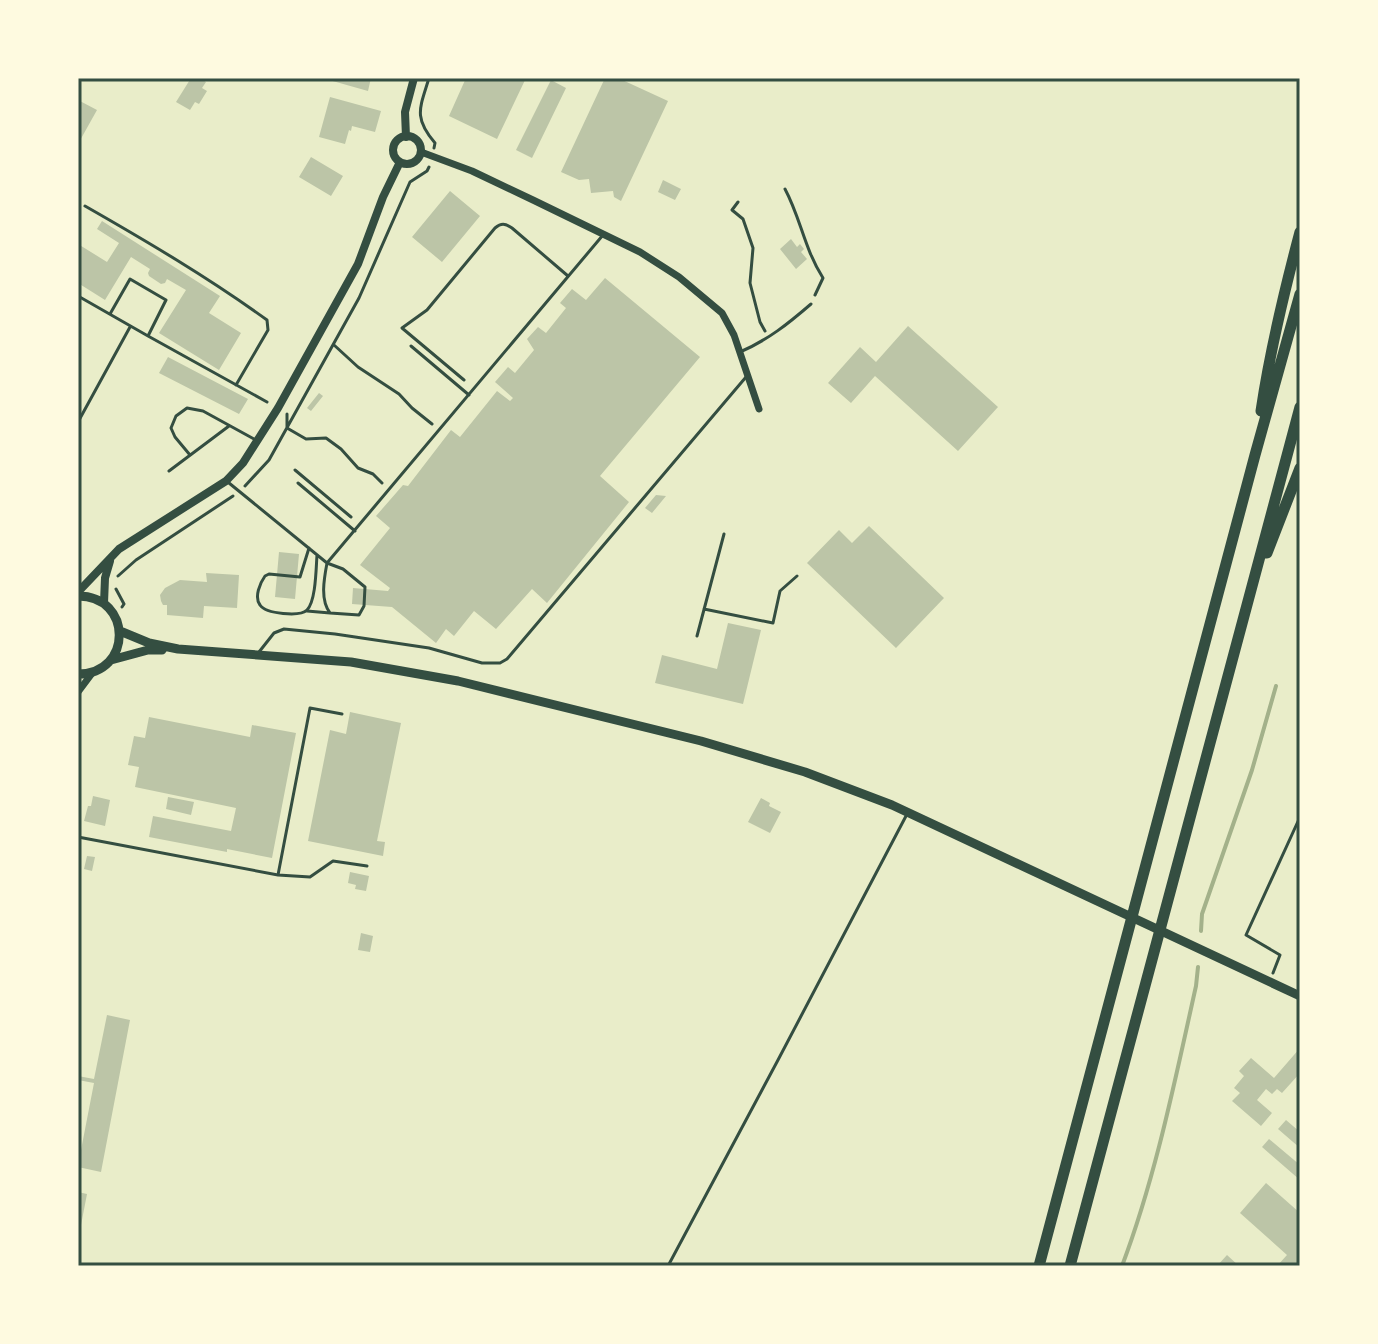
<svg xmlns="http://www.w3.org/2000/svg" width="1378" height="1344" font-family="'Exo 2',sans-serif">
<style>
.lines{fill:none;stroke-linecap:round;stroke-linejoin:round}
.stream{stroke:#a3b18a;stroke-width:4}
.building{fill:#bcc5a7}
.path{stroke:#344e41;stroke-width:3}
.service{stroke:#344e41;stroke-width:3}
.minor{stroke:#344e41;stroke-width:7}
.tertiary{stroke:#344e41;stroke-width:8}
.secondary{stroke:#344e41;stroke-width:9}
.trunk{stroke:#344e41;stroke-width:11}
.neatline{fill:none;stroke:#344e41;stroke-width:3}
</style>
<rect width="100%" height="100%" fill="#e9edc9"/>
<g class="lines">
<path class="stream" d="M1201,931L1202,914L1252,770L1276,686
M1122,1266C1156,1176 1175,1080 1196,986L1198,967"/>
</g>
<path class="building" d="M191,78H200L206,82L202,88L207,91L199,104L195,102L190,110L176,102Z
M322,78H371L368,91Z
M466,78H526L497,139L449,116Z
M605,78H618L668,101L621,201L614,197L613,191L591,193L589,179L579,180L561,172Z
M551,80L566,88L532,158L516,150Z
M330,97L381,111L375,132L352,126L351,131L349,130L345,144L319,137Z
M78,100L97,110L78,144Z
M311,157L343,176L331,196L299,177Z
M663,180L681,189L675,200L658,192Z
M450,191L480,216L442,262L412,237Z
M102,221L220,296L209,313L241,333L219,370L159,333L186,290L167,279L165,283L161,284L149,276L148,273L150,269L131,257L105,300L78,283V244L107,262L119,243L97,229Z
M791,239L797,247L800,244L804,249L801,252L807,259L796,269L780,249Z
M605,278L700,357L600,476L629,502L547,603L532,589L496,629L474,611L454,636L446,629L436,643L392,607L352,604L353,588L388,591L390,588L360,565L390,528L376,516L403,485L408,486L451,430L460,437L497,391L510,401L513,398L495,382L508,367L515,373L534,350L527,339L538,327L546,333L566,308L560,303L572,289L586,300Z
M908,326L998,407L958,451L875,376L851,403L828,383L860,347L876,362Z
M168,357L248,399L239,414L159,373Z
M319,393L323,396L311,411L307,408Z
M656,495L666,496L652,513L645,508Z
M869,526L944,598L896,648L807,563L839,530L852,543Z
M279,552L299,554L295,599L275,597Z
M206,573L239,575L237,608L204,606L203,618L167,615V605H163L161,601L160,595L165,588L180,580L207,582Z
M728,623L761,630L743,704L655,683L662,655L717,669Z
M350,712L401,723L377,841L385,842L383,856L308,841L330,730L346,734Z
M149,717L250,737L252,725L296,733L272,858L227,849V852L149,837L153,816L231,831L236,808L135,787L139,767L128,765L134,736L145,738Z
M93,796L110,800L105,826L84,821L88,806H91Z
M168,797L194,802L191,815L166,809Z
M761,798L770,803L769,806L781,812L770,833L748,822Z
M87,856L95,857L92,871L84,869Z
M350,872L369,876L366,891L355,889L356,885L348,883Z
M361,933L373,936L370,952L358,950Z
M107,1015L130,1020L101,1172L78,1167V1150H81L94,1083L78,1080V1076L94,1079Z
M1300,1048V1073L1282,1093L1277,1089L1272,1094L1266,1089L1257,1100L1272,1113L1261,1126L1232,1101L1240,1093L1234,1088L1244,1076L1239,1071L1251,1058L1274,1078Z
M1286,1120L1300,1132V1148L1278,1129Z
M1269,1139L1300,1165V1180L1262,1147Z
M1266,1183L1300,1213V1266H1277L1287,1255L1240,1213Z
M78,1192L87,1194L81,1225L78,1224Z
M1227,1255L1239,1266H1217Z"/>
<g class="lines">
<path class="path" d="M429,78C420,108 413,117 435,143L434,148
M785,189C801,219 804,248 823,278L815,295
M738,202L732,210L743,219L753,248L750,283L760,322L765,331
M85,206C148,242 209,278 267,320L268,330L236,385
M78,296L148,336L166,300L130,279L110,314
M148,336L267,402
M334,345L358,367L399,394L412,408L432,424
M287,414V428L306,439L326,438L341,449L358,468L373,474L382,483
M78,422L130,327
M245,486L269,460L359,298L410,182L427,171L429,167
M118,576L136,560L233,496
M116,589L124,604L122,607
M704,609L773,623L780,591L797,576
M697,636L724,534
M1273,973L1280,955L1246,935L1300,817"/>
<path class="service" d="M411,346L469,395
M740,352C768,340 789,323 811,304
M464,380L402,328L427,310L495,228C501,223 505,223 512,228L568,276
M190,455L175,437L171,428L176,416L187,408L203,411L254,439
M295,470L351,517
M169,471L229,426
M229,483L327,563L603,235
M298,483L355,531
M309,548L300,577L269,574L265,576C260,583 254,597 260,605C266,614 300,617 307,610C316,601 316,568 317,555
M327,563L343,569L365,587L364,606L359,615L330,613C320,600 324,579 327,563Z
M307,611L330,613
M259,652L274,633L284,629L335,634L429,648L482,663H500L507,659L746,377
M78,837L278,875L310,708L342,714
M278,875L310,877L333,861L367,866
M668,1266L778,1060L906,816"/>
<path class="minor" d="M421,152L472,171L533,200L640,252L679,277L722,313L734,335L759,409
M78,692L93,672"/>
<path class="tertiary" d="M393 150a14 14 0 1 1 28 0a14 14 0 1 1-28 0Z
M406,137L405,112L414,78
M78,592L119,549L226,481L243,463L278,408L358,264L383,197L400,162
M104,603L105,578L110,561"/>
<path class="secondary" d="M78,596C133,596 133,674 78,674
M120,631L149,643L178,649L351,662L458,681L701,741L805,772L892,805L1300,996
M111,660L148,650H162"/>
<path class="trunk" d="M1261,411C1270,350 1284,292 1300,232
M1267,553L1300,468
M1039,1266L1255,455L1300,294
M1070,1266L1300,407"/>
</g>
<rect width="1378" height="1344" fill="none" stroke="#fefae0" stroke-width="160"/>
<rect x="80" y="80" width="1218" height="1184" class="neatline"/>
</svg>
